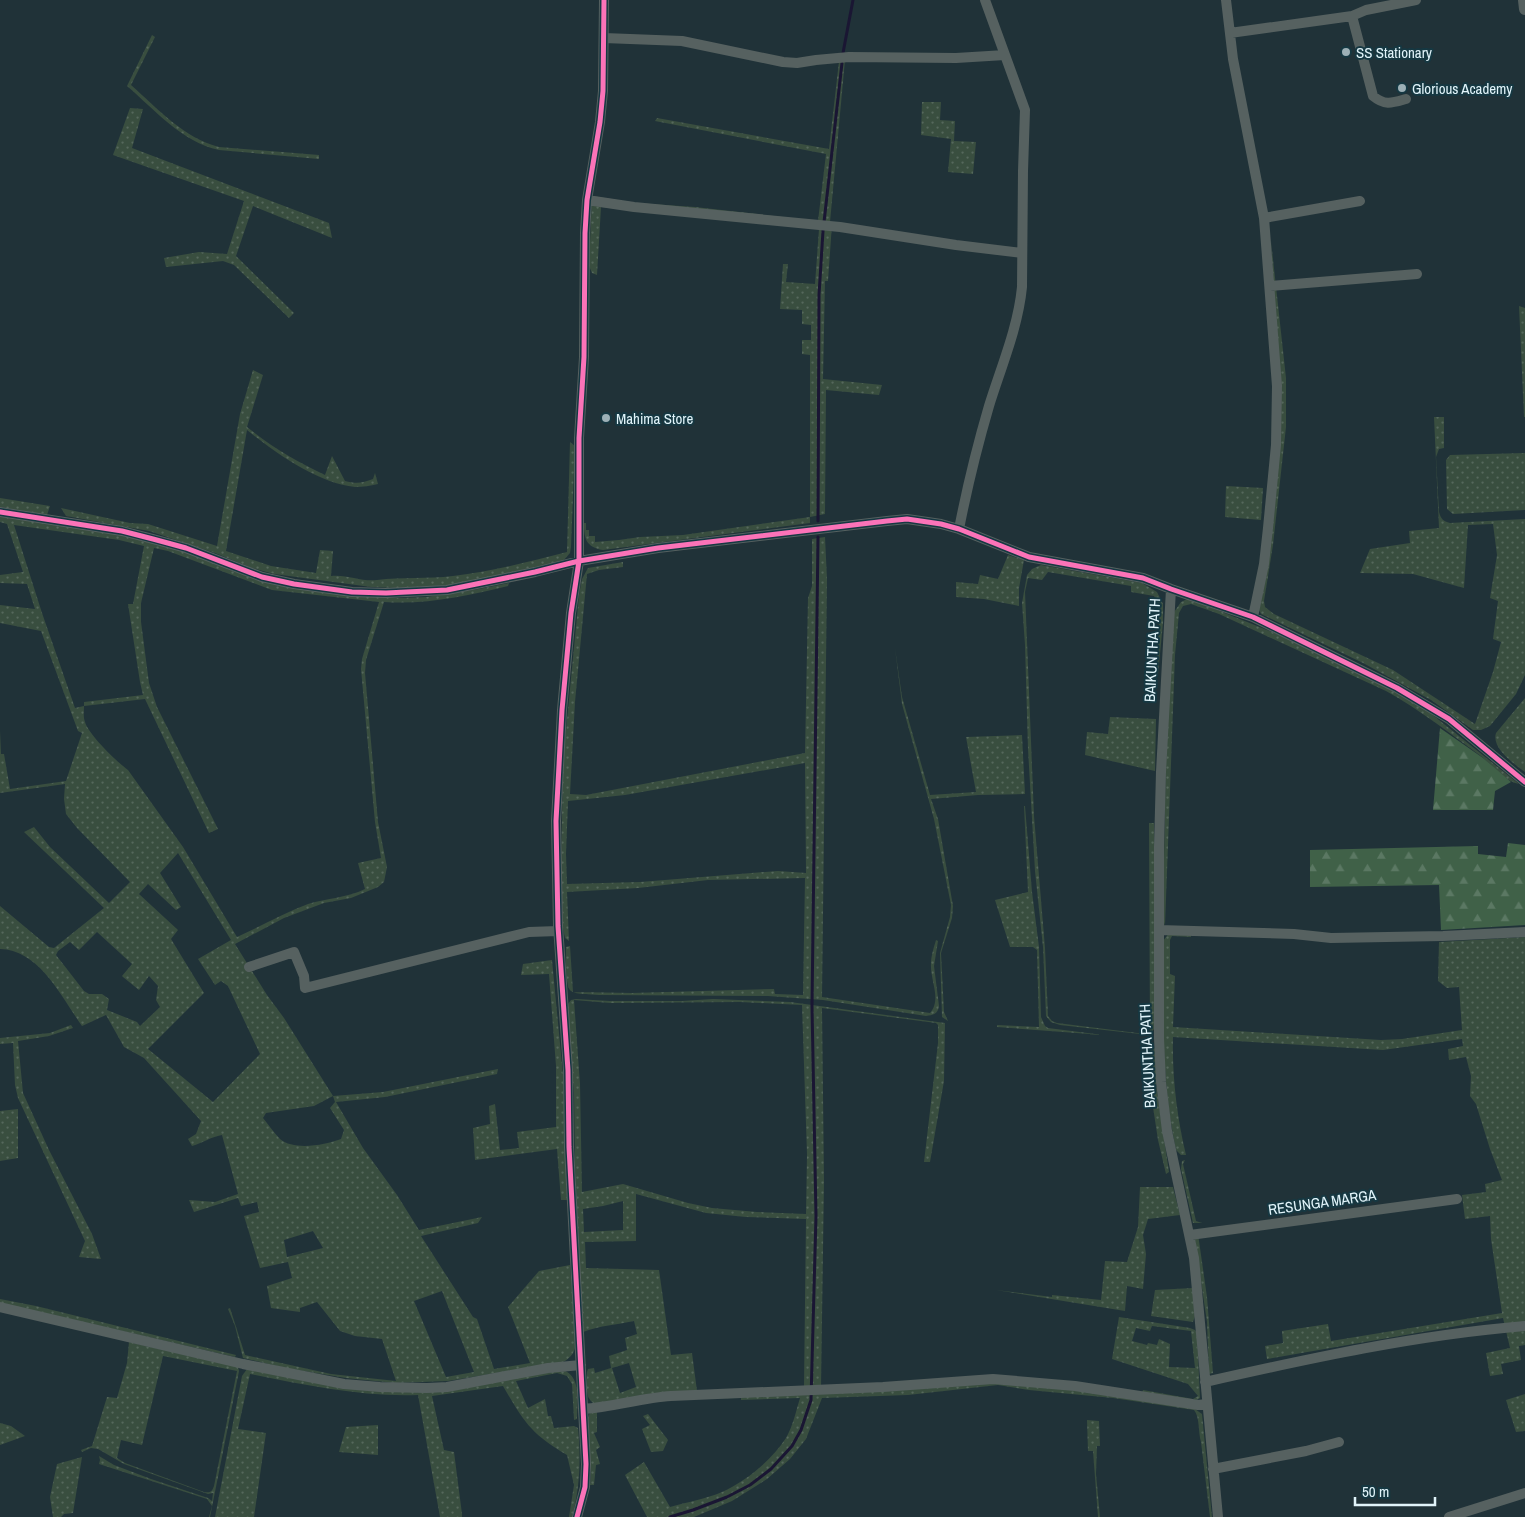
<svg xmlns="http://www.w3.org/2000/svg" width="1525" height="1517" font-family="'Archivo Narrow',sans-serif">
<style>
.grass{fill:url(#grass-dots);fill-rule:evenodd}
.forest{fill:url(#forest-firs)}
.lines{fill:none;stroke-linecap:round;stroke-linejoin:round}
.stream{stroke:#1a1633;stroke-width:3}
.minor{stroke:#566160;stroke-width:10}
.tertiary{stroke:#566160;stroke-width:12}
.cycleway-casing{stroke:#163842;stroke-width:8}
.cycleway{stroke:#fb73b8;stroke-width:5}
.poi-dot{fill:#9db0b6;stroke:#163842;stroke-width:2}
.labels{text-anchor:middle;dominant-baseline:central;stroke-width:4;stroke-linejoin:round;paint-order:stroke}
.poi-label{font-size:15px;fill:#e1f4fa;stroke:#163842;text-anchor:start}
.street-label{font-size:15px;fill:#e1f4fa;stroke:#163842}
</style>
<defs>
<pattern id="grass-dots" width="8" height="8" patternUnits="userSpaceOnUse" patternTransform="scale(1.25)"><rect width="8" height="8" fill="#394e3f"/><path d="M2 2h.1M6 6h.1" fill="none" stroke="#55685c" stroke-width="1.8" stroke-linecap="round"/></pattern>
<pattern id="forest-firs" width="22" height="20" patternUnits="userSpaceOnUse" patternTransform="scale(1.25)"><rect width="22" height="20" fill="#406148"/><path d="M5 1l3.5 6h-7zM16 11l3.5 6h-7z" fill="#5b7863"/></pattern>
</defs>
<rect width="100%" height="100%" fill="#203238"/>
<path class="grass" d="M152,35L155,37L131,85C158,109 184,138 219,147L319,155V159L219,150C182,142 155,110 127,86Z
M845,60L830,222L832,224L828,281H825L823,379L882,385L879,395L826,390L825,514L810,517V523L603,550C586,547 584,539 584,523H586V530H589V536H595V542L619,540L640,537L683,535L810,517V355L802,354V340H811V325L802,324V310L780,309L783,264H788L786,282L815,284L819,229L736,219L601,207L597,275L592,273L589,266L592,196L636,203L695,207L818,221L826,154L655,121L657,118L829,149L839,61Z
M922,102H941L940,120L955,121L954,141L976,142L973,174L948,172L951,139L921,135Z
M130,108L143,109L132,148L329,223L332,238L253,206L236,256L294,313L289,318L234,265L223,261L166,267L164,258L199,252L227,254L244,201L113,155Z
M1271,241L1286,378V427L1273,545L1264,601L1265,607L1274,614L1393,670L1475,724L1493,672L1501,642L1493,639L1498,601L1490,598L1497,555L1493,524L1468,525L1464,588L1413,574L1360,573L1370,549L1410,543L1409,531L1439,528L1434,417H1444V448L1439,449L1436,457L1439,512C1441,519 1443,521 1450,523L1525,519V675L1516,694L1490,726L1481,730H1473L1431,700L1398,682L1363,663L1261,614L1259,610L1281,426Z
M1519,306L1525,308V417H1524Z
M253,370L263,375L247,427C273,448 296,461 325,475L332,456L345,481C356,484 363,483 373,479L375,473L378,484C370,486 363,487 355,487C319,484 274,452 247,430L226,551L271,566L316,573L320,550L333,551L331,576C346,574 362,582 377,580C402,577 428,579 453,576C492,571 529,562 567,552L570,442L575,446L571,547L570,553L563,561L453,585L396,588L371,587L274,574L252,568L215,553L149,531L66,516L61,508L130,523L148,524L217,546L240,414Z
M1525,453V510L1453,514L1447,509L1446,460L1450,455Z
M1226,486L1263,488L1261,520L1225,517Z
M0,498L50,506L47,515L0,507Z
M0,516L120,535L347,594L400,598L426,597L479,589L509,583L508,586C467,596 426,605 384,602L366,660L365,673L378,822L387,867L384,882L378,887L351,898L324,903L284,918L235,944L267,995L284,1018L333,1096L383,1092L498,1069L497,1074L385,1097L336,1102L363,1148L397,1195L419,1230L482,1217L478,1223L421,1236L473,1317L477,1319L494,1369L530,1363L508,1307L539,1271L570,1265L576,1343C575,1352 571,1358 563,1362L448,1381L395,1383L346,1378L285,1368L243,1358L235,1326L228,1309L230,1308L245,1355L331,1374L396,1381L382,1339L355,1336L340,1331L317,1302L300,1308V1312L271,1308L267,1286L292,1278L288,1262L260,1268L244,1216L259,1212L257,1202L241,1206L238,1198L194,1212L189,1200L215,1202L238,1194L222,1135C210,1137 203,1143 192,1146L188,1139L196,1134L201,1121L144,1058L124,1047L106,1015L82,1026C62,998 40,950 0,949V906L49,947L54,948L104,908L24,832L34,827L50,847L109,903L130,882L77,828L66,814L64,799L65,784L0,793V731L1,754H4L10,789L66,781L82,733L78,731L41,631L0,623V605L35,609L27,584L0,583V575L23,572L7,524L0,522ZM14,525L119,540L144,546L133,604H128L140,682L143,695L84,702V706L75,708L42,613ZM154,548L168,551L272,590L379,602L362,659L361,669L375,822L381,858L358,863L365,889C347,898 327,898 308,904C284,913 261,926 237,937L183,847L128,770C117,762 88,734 85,722C83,717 84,711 84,706L145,699L209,833L218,829L157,707L149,683L141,622V603ZM178,853L231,940L198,959L215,985L221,981L228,986L260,1054L213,1102L148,1049L204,993L171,939L178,930L139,894L148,884L176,910L181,907L160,873ZM97,932L132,964L122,976L123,977L139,990L149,976L158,986L156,1000L160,1007L140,1026L137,1022L107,1010L109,999L102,994H89L84,991L56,955L58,951L70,942L79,950ZM333,1096L335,1102L330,1108L344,1130L341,1139C325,1145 294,1151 280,1139C274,1133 268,1124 263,1118L266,1113L314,1106ZM313,1231L323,1248L287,1257L284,1240ZM442,1291L474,1372L446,1377L414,1301Z
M825,537L827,579L822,997L930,1013C942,1000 930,980 931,964C931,956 934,947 936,940L938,941L934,966L939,1006C938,1014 933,1015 926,1016L823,1000L768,996L599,995C591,994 577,995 571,991C565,987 566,959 566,951V947L570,946L573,992L632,993L774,989L775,994L803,995L805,878L708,880L638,888L567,892L569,941L565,938L563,928L561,867L563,762L579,595L582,579L588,568L623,562V567L599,570L587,574L575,702L570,794L586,795L805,753L808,598L812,586V539ZM805,763L806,873L778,871L640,882L567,884L566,854L568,801L625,795Z
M1008,555L1024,560L1019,588V606L984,599L956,597V582L978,584L980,575L998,579Z
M1041,565L1142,583L1157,592L1163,604V623L1158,674H1155C1156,654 1164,612 1154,596L1131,592V586L1048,572L1042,580L1028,578L1025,592L1034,816L1045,948L1048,1016L1052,1021L1057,1023L1145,1034L1150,1033L1149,823H1154L1155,1028L1149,1035L1060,1025L1051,1022L1046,1016L1043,947L1035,871L1028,749L1025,645L1022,603L1027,575L1032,569Z
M1187,599L1195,601L1277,634L1391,689L1424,708L1519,784C1504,781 1494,767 1482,757C1451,734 1420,710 1386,691L1219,614L1191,604L1183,606L1179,613L1175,655L1165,926L1163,918L1166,746L1174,612L1181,602Z
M895,648L902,697L930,795L976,792L966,737L1022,735L1025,794L978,795L931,799L938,819L953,906L952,918L941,953L944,1012L948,1021L942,1017L940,953L950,917L951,905L934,819L902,704Z
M1525,698V772C1514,764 1491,748 1496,733Z
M1110,717L1156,719L1155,771L1085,755L1087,732L1108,734Z
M1024,806H1025L1032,892L1039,947L1041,1017L1045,1026L1048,1028L1103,1035L997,1027V1025L1039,1027L1037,950L1033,947H1010L995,900L1028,892Z
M1169,933H1191V937L1172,936L1170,940V974L1175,976L1173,1027L1381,1040L1402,1039L1462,1030L1459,987L1447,988L1438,981L1439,942L1525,937V1345L1519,1346L1521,1360L1501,1364L1503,1374L1490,1376L1486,1353L1510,1348L1503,1318L1267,1359L1265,1346L1283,1343L1282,1331L1328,1324L1331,1341L1502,1313L1491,1239L1490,1216L1465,1219L1462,1195L1486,1192L1485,1184L1502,1180L1490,1149L1476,1104L1470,1096L1471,1076L1466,1057L1449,1060L1448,1049L1463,1046L1462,1039L1383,1050L1173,1037C1172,1077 1177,1117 1186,1155H1181L1176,1150C1161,1081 1163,1011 1163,941Z
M552,960L563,1075L567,1200H561L557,1149L475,1160L473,1128L490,1124L489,1106L495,1104L500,1150L519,1148L517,1132L556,1127V1066L549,974L521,975L523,964Z
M576,999L610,1001H682L713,999L790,1002L945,1023L944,1081L930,1162H924L938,1043V1025L936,1023L822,1008L824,1181L821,1387H804L806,1219L746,1217L706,1213L636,1194V1241L585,1242L586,1268L659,1270L671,1355L692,1353L697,1391L595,1404C584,1399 587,1383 587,1372L588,1369L594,1368L595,1373L611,1368L609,1356L627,1350L625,1338L637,1334L634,1321C616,1325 601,1325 583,1332L575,1164L574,1093L568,1020V1004L571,1000ZM574,1000L610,1003L740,1002L802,1005L807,1154L806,1214L757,1212L712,1208L688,1203L623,1184L582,1192L580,1084ZM623,1201V1230L584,1232L583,1209L603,1206ZM629,1363L636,1387L620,1393L612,1368Z
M71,1025L73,1028L49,1036L18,1041L23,1093L49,1150L92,1234L101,1259L79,1257L85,1241L18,1098L15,1085L13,1043L0,1044V1038L50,1033Z
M1150,1040L1156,1051V1085L1169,1172L1166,1174L1158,1140L1153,1107Z
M18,1109V1158L0,1161V1111Z
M1185,1160L1183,1164L1196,1221L1202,1223H1193L1181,1169L1182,1161Z
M1140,1187H1173L1180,1215L1148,1219L1143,1235L1146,1254L1143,1289L1127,1286L1125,1311L996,1290L1052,1297V1295L1101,1300L1105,1261L1127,1262L1138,1227Z
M1194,1234H1198L1207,1297L1213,1373L1209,1374L1207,1322Z
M1193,1288L1195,1316L1193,1322L1151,1316L1155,1290Z
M0,1299L36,1306L236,1355L235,1357L0,1303Z
M1119,1317L1190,1328L1195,1330L1197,1333L1200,1398L1197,1400L1142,1393L1143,1390L1193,1399L1198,1396L1188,1384L1112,1359ZM1152,1326L1191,1331L1195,1368L1169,1367L1170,1344L1159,1339L1157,1345L1148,1343L1147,1345L1132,1341L1136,1328L1150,1331Z
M129,1342L238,1367L239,1371L210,1517H209L212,1506L207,1499L99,1464L100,1460L99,1456L114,1465L151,1479L208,1498L212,1501L213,1493L208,1494L124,1464L98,1449L91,1448L82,1452L81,1450L92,1446L107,1397L117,1398L127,1363ZM163,1356L237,1371L214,1486C212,1492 210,1493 204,1492L125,1463L117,1458L121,1440L142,1445Z
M247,1369L385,1391L563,1370C582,1377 577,1402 577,1419L574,1420L572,1384L567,1376L557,1373L516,1381L528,1408L545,1399L548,1416H551L554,1428L574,1426L578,1428C581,1458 580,1488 572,1517H569L574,1485L567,1455C531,1434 524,1422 503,1386L432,1396L444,1450L454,1452L462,1514V1517H440L418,1395C361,1397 305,1385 250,1374L238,1429L266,1433L254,1517H215L242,1376Z
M982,1382L1008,1383L1046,1388H1061L1176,1404L1192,1407L1202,1414L1212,1517H1210L1201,1442C1198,1432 1200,1417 1194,1410L1113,1398L1029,1390L998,1385L908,1395L822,1398L806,1439L790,1459L767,1479L732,1501L694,1517H647L625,1475L644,1462L670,1507C687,1502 706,1499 722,1492C746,1481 771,1461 786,1438C793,1426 796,1411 800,1398L741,1400V1398L674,1399L640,1403L597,1412V1432L594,1433L600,1447L596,1450L600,1464L596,1465L594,1485H590L591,1473L588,1418L590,1412L593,1411L637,1402L674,1397L801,1394L928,1388Z
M1525,1394V1431L1516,1432L1506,1400Z
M648,1414L668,1440L663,1451L651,1452L642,1429L650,1425L643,1416Z
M1087,1420L1099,1421L1100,1446H1097L1096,1474L1100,1517H1098L1093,1451H1088Z
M0,1423L11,1426L25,1436L0,1445Z
M378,1425V1455L339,1452L346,1427Z
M82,1457L73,1513L64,1514L61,1517H53L50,1497L57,1464Z"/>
<path class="forest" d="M1440,728L1483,758L1511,782L1495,791L1493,810H1433Z
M1508,843L1525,845V925L1441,930L1439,885L1310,887V850L1478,846V854L1506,857Z"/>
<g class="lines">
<path class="stream" d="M843,53L853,0
M818,521L819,295L823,231L842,63
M670,1517L693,1510L727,1497L750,1485L771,1469L792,1446L801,1430L811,1400L816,1216L812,1006L818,537"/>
<path class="minor" d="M1226,0L1233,59L1264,218L1277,386L1276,445L1268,528L1264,564L1253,617
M1352,16L1366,10L1416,0
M1230,33L1352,16L1373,96C1385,106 1392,103 1406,99
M604,38L682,41L783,62L797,63L816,60L849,57L956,58L1005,55
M587,200L634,207L840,227L956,245L1022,253
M1264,218L1360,201
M1270,286L1417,274
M0,512L122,531L153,539L186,548L262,577L294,584L352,592L386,593L447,590L535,572L579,561L658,548L887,521L907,519L941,524L959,529L1029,557L1143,578L1171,589L1253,617L1397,688L1449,719L1525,782
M959,529C967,488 977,447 989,406C1001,367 1018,328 1022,287L1023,171L1025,110L985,0
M1171,589L1161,772L1159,847V1038L1161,1082L1167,1131L1194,1258L1218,1517
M1159,930L1294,934L1331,938L1443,936L1525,932
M249,967L294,952L304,976L305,988L529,932L558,931
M1190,1235L1457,1199
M0,1307L243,1364L344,1384L380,1387L427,1388L447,1387L548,1368L581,1365
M1205,1382C1311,1358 1417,1335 1525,1326
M583,1409C613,1407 641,1398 671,1396L883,1387L993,1379L1075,1386L1198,1405L1207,1404
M1213,1469L1306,1451L1339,1442
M577,1517L585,1487L586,1464L569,1147L568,1070L558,926L556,821L562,710L571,613L579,561V438L584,357L585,233L587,200L600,122L603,91L604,0
M1449,1517L1525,1493"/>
<path class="tertiary" d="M1524,0L1525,9"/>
<defs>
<path id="cycleway" d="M0,512L122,531L153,539L186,548L262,577L294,584L352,592L386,593L447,590L535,572L579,561L658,548L887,521L907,519L941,524L959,529L1029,557L1143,578L1171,589L1253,617L1397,688L1449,719L1525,782
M577,1517L585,1487L586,1464L569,1147L568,1070L558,926L556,821L562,710L571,613L579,561V438L584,357L585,233L587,200L600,122L603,91L604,0"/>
</defs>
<use href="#cycleway" class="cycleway-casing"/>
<use href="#cycleway" class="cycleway"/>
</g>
<g class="poi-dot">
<circle cx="1346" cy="52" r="5"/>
<circle cx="1402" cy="88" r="5"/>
<circle cx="606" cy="418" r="5"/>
</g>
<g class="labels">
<g class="poi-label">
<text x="1356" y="52">SS Stationary</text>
<text x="1412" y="88">Glorious Academy</text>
<text x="616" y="418">Mahima Store</text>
</g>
<g class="street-label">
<text transform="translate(1152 650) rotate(-87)">BAIKUNTHA PATH</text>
<text transform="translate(1147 1056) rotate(-93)">BAIKUNTHA PATH</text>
<text transform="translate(1322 1202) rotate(-8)">RESUNGA MARGA</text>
</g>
</g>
<path d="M1355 1497v8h80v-8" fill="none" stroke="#e1f4fa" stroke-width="2.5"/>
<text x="1362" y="1497" font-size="15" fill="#e1f4fa" stroke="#163842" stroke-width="4" paint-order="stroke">50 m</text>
</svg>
